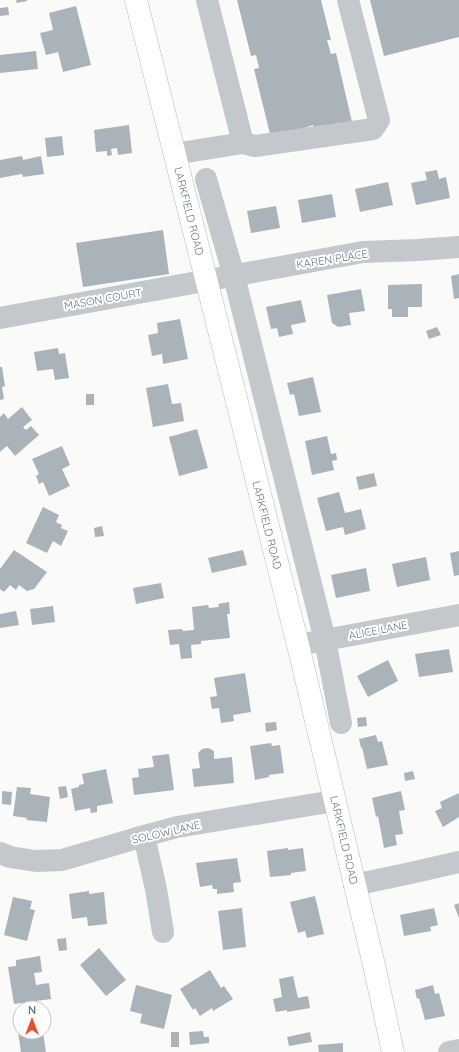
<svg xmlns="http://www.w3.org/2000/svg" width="459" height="1052" font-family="Quicksand,sans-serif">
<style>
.building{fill:#aab3ba}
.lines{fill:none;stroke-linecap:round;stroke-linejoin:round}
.major-casing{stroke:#b4babe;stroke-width:23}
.minor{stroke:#c3c8cc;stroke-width:22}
.major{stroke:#fff;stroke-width:22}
.labels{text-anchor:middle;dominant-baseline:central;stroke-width:4;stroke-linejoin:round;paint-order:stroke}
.street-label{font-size:11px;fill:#647784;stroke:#fff}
</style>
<rect width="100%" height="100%" fill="#fafaf8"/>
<path class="building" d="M16,0H27V1L17,3Z
M237,0H321L331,40H327L331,54L336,53L352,122L314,129L313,125L304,128L305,130L270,134L254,69L259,68L256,55L251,56Z
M370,0H459V37L384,56Z
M76,6L91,65L63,72L58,52L46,55L40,33L53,30L49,13Z
M8,7L9,15L0,16V8Z
M36,51L38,69L0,73V55Z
M129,125L132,153L118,155L117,148L111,149L112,155L107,156V151L96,152L94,130Z
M62,136L64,155L47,157L45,138Z
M22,156L23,160L41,156L44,174L23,177L22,174L0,178V160Z
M437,170L439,179L446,177L450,198L416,205L411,183L427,180L425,172Z
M388,182L393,205L360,212L355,189Z
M332,194L336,217L302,223L298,200Z
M276,206L280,228L251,233L247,211Z
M163,230L169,274L83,287L76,243Z
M459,274V298L454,299L451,276Z
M422,284V307H408V317H392V309H388V285Z
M361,289L365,311L349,313L351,325L338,327L332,323L327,295Z
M301,300L306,322L291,325L293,334L279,337L277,328L271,329L266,307Z
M180,319L188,359L163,364L162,354L152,356L148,335L158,333L157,323Z
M437,327L441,335L429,339L426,331Z
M58,348L59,354L65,353L69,378L55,380L53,369L37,371L34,352Z
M0,367H2L5,386L2,387L4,399L0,400Z
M313,377L321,412L299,416L294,394L290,395L287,383Z
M168,384L172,404L181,403L184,421L153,427L146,388Z
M86,394H94V405H86Z
M22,407L32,420L23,427L26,430L31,426L39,435L15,456L7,446L0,452V417L4,413L8,419Z
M197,429L208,468L179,476L169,437Z
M327,436L331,454L336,453L337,460L332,461L334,470L312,475L305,441Z
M62,446L70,465L62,469L70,486L49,496L43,482L39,484L36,476L39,474L32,459Z
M374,473L377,486L359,490L356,477Z
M339,492L345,513L361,509L366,529L345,535L343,527L326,531L317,498Z
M43,507L59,515L56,522L62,525L61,528L68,531L61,546L53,541L47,553L26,543Z
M102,526L104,536L95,537L94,528Z
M14,550L47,572L34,589L27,591L19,585L16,590L10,585L4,592L0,589V569Z
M243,550L247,565L212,573L208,558Z
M459,551V575L454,576L450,553Z
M426,557L430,580L397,587L392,564Z
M366,568L370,591L336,598L331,575Z
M161,583L164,598L136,604L133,588Z
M229,602L230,614H227L230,638L201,641V644L191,645L192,658L181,659L179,644L170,645L168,630L182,629L183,631L194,630L192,607L208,605L209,608L219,607L218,604Z
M53,606L55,622L32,625L30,609Z
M16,611L19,625L0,628V614Z
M449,649L453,672L419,677L415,654Z
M388,660L398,681L368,697L357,676Z
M245,673L251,712L233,715L234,721L221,723L219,708L212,709L210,697L217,696L214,678Z
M366,717L367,726L358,727L357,718Z
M276,722L277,730L266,732L265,723Z
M376,735L378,742L382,741L388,765L367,769L362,747L361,748L359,739Z
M271,743L272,746L280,745L284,773L269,775V777L255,780L250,746Z
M208,748L214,751V759L232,757L234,783L194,787L192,769L200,768L198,753L202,749Z
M169,754L174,790L134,795L132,778L139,777L138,769L154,767L152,756Z
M106,769L113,803L97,806V812L91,813L90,808L75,811L71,789L79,787V785L84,784L82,774Z
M413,771L415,779L405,781L404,773Z
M66,786L68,797L60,799L58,787Z
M17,787L31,788L30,794L50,797L47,822L26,820L27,818L13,816Z
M2,791L12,792L11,805L2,804Z
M401,791L405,810L399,811L403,834L395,835L397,845L384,848L378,816L376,817L372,798Z
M459,793V817L443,827L435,811L442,808L440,802Z
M288,848V850L303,848L306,871L291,873V875L270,877L267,851Z
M237,858L241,882L233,883L234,892L217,894V889H213L212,885L200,887L196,863Z
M89,891V894L104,892L107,924L88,926L87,917L72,919L69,894Z
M315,896L324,934L307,938L305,931L298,933L290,902Z
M13,897L32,901L30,909L35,910L27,941L4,935Z
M459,903V918L454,905Z
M242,908L246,947L223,950L218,911Z
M434,908L438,925L430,927L431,931L404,936L400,915Z
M66,938L67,950L59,951L57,939Z
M99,948L126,980L106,996L80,965Z
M40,956L42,972L34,973L36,985L49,983L51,999L14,1004L8,967L16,966V960Z
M210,970L221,988L224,986L233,999L213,1011L212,1008L200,1016L195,1008L193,1010L180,989Z
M293,976L298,998L308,996L310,1008L287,1012V1010L276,1012L273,999L282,997L279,979Z
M136,985L172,995L164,1029L140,1023L142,1014L130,1011Z
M433,985L435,994L439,993L445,1016L425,1020L419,998L417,999L415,990Z
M17,1025H20V1032H43L46,1052H21Z
M203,1031L204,1037H209V1043L190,1045L189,1032Z
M171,1032H179V1047H171Z
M310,1032L312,1042L289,1046L287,1037Z
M343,1043V1052H319L318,1045Z"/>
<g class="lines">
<defs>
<path id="major" d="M136,0L298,645L374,965L393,1052"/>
</defs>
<use href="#major" class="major-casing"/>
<path class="minor" d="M207,0L243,143
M174,154L243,143L255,146L373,129L379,120L348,0
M206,179L234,276L325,640L341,723
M0,318L363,252L418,250L459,247
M298,645L459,615
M144,836L156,889L163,932
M0,853L10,857L36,861L62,860L144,836L177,827L334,801
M354,885L406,874L459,862
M449,1052L459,1050"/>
<use href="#major" class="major"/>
</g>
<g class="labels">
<g class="street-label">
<text transform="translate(189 211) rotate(76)">LARKFIELD ROAD</text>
<text transform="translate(332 259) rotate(-9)">KAREN PLACE</text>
<text transform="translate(103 299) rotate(-10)">MASON COURT</text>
<text transform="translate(267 525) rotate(76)">LARKFIELD ROAD</text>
<text transform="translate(378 630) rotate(-11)">ALICE LANE</text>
<text transform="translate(166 832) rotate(-13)">SOLOW LANE</text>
<text transform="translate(344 840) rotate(77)">LARKFIELD ROAD</text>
</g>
</g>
<g transform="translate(32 1020)"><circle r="19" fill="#ffffff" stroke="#c1c9ce"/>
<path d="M0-3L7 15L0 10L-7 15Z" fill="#e8502a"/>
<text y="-6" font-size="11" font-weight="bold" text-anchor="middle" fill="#647784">N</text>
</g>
</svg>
